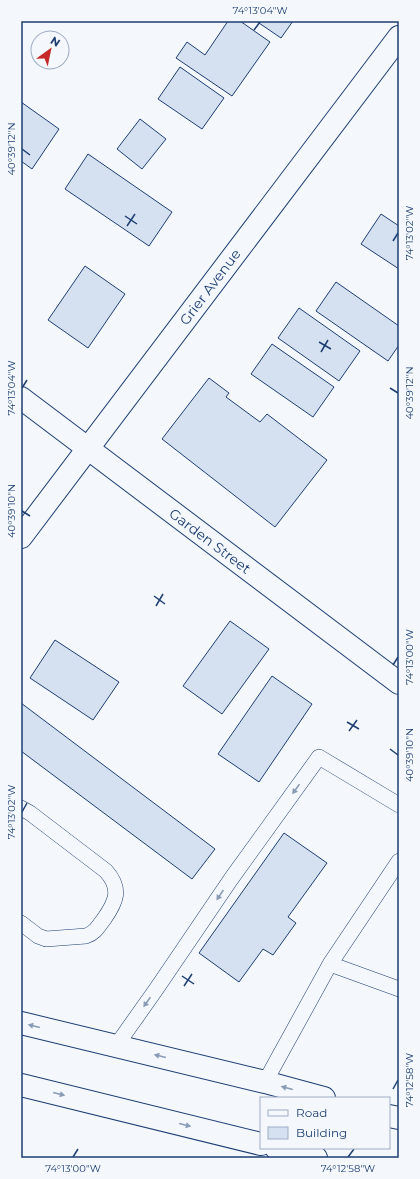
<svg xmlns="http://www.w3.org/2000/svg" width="420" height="1179" font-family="Montserrat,sans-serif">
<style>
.building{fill:#d5e0f0;stroke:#1d3f73}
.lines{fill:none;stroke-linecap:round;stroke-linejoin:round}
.service-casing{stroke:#1d3f73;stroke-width:16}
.minor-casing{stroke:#1d3f73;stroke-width:24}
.trunk-casing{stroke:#1d3f73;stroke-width:24}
.service{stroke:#f4f7fb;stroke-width:15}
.minor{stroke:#f4f7fb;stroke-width:22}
.trunk{stroke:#f4f7fb;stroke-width:22}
.oneway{fill:#889bb7}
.ticks{fill:none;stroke:#1d3f73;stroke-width:1.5}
.labels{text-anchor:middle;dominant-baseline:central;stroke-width:3;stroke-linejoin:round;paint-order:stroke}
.street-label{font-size:14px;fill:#1d3f73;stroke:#f4f7fb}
.neatline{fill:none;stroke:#1d3f73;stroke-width:1.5}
.ticks-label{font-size:10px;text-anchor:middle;fill:#1d3f73}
</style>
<rect width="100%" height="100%" fill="#f4f7fb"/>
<path class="building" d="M228,21H240L270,42L232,96L176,58L187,42L205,55Z
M256,21H293L281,38Z
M180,67L224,98L202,129L158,99Z
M21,102L59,129L32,169L21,161Z
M140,119L166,139L142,169L117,149Z
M88,154L172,212L149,246L65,189Z
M381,214L399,226V269L361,244Z
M85,266L125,294L88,348L48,320Z
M336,282L399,326V345L388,361L316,311Z
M299,308L360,351L339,381L278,338Z
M272,344L334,387L313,417L251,374Z
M209,378L229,393L226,397L260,422L267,414L327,460L275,527L162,439Z
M230,621L269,649L222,714L183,686Z
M55,640L119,682L93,720L30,678Z
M272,676L312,704L259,782L218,754Z
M21,703L215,849L192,879L21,751Z
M284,833L327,863L288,917L296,923L273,955L263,949L239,982L199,953Z"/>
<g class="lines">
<defs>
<path id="service" d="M21,808L30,813L106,871C122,889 116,902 104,919C98,927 95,933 86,936L46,939L38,936L21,923
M330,964L399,989
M116,1046L157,988L231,879L319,757L399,805
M265,1082L330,964L399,861"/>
<path id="minor" d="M21,398L399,683
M21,537L399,37"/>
<path id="trunk" d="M21,1023L265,1082L324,1098
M21,1085L261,1144
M389,1116L399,1118
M276,1148L316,1158"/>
</defs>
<use href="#service" class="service-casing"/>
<use href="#minor" class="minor-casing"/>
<use href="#trunk" class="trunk-casing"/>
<use href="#service" class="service"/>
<use href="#minor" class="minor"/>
<use href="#trunk" class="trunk"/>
</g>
<defs><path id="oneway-solid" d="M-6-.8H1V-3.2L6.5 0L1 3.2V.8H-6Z"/></defs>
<g class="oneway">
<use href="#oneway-solid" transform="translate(296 789) rotate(126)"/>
<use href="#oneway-solid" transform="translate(220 895) rotate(124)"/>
<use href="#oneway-solid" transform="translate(147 1002) rotate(125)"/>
<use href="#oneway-solid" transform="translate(34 1026) rotate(-166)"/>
<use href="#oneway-solid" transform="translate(160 1056) rotate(-166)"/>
<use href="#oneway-solid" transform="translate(287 1088) rotate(-165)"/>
<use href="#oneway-solid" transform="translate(59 1094) rotate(14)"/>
<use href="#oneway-solid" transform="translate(185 1125) rotate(14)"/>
</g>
<path class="ticks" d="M254,30L260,22M22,149L30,155M125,216L137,224M127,226L135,214M393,241L398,233M319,342L331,349M321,352L328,340M22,388L27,380M390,388L398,393M22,511L30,516M154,596L165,604M156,606L163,594M393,665L398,657M347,722L359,729M349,731L357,720M390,749L398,755M22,812L27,803M182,976L194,984M184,986L192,974M393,1089L398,1080M73,1157L78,1149M348,1157L354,1149"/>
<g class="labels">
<g class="street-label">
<text transform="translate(210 287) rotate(-53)">Grier Avenue</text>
<text transform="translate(210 541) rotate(37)">Garden Street</text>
</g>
</g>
<rect width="420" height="1179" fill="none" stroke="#f4f7fb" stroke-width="44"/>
<rect x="260" y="1097" width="130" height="52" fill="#f4f7fb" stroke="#9eadc5"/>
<rect x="268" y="1110" width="20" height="6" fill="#f4f7fb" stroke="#9eadc5"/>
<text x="296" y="1117" font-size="12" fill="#1d3f73">Road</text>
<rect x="268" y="1127" width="20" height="12" fill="#d5e0f0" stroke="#9eadc5"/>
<text x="296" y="1137" font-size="12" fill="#1d3f73">Building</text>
<g transform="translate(50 50) rotate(33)"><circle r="19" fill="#f4f7fb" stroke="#9eadc5"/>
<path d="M0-3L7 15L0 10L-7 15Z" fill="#c62828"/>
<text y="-6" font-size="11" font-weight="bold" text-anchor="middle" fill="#1d3f73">N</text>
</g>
<rect x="22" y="22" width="376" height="1135" class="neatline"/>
<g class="ticks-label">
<text x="260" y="14">74°13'04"W</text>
<text transform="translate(11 149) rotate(-90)" y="4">40°39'12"N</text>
<text transform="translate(409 233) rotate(-90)" y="4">74°13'02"W</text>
<text transform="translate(11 388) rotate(-90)" y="4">74°13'04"W</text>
<text transform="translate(409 393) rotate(-90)" y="4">40°39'12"N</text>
<text transform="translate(11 511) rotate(-90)" y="4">40°39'10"N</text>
<text transform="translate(409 657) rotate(-90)" y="4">74°13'00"W</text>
<text transform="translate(409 755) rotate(-90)" y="4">40°39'10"N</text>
<text transform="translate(11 812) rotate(-90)" y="4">74°13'02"W</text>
<text transform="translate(409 1080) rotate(-90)" y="4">74°12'58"W</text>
<text x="73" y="1172">74°13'00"W</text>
<text x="348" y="1172">74°12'58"W</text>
</g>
</svg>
